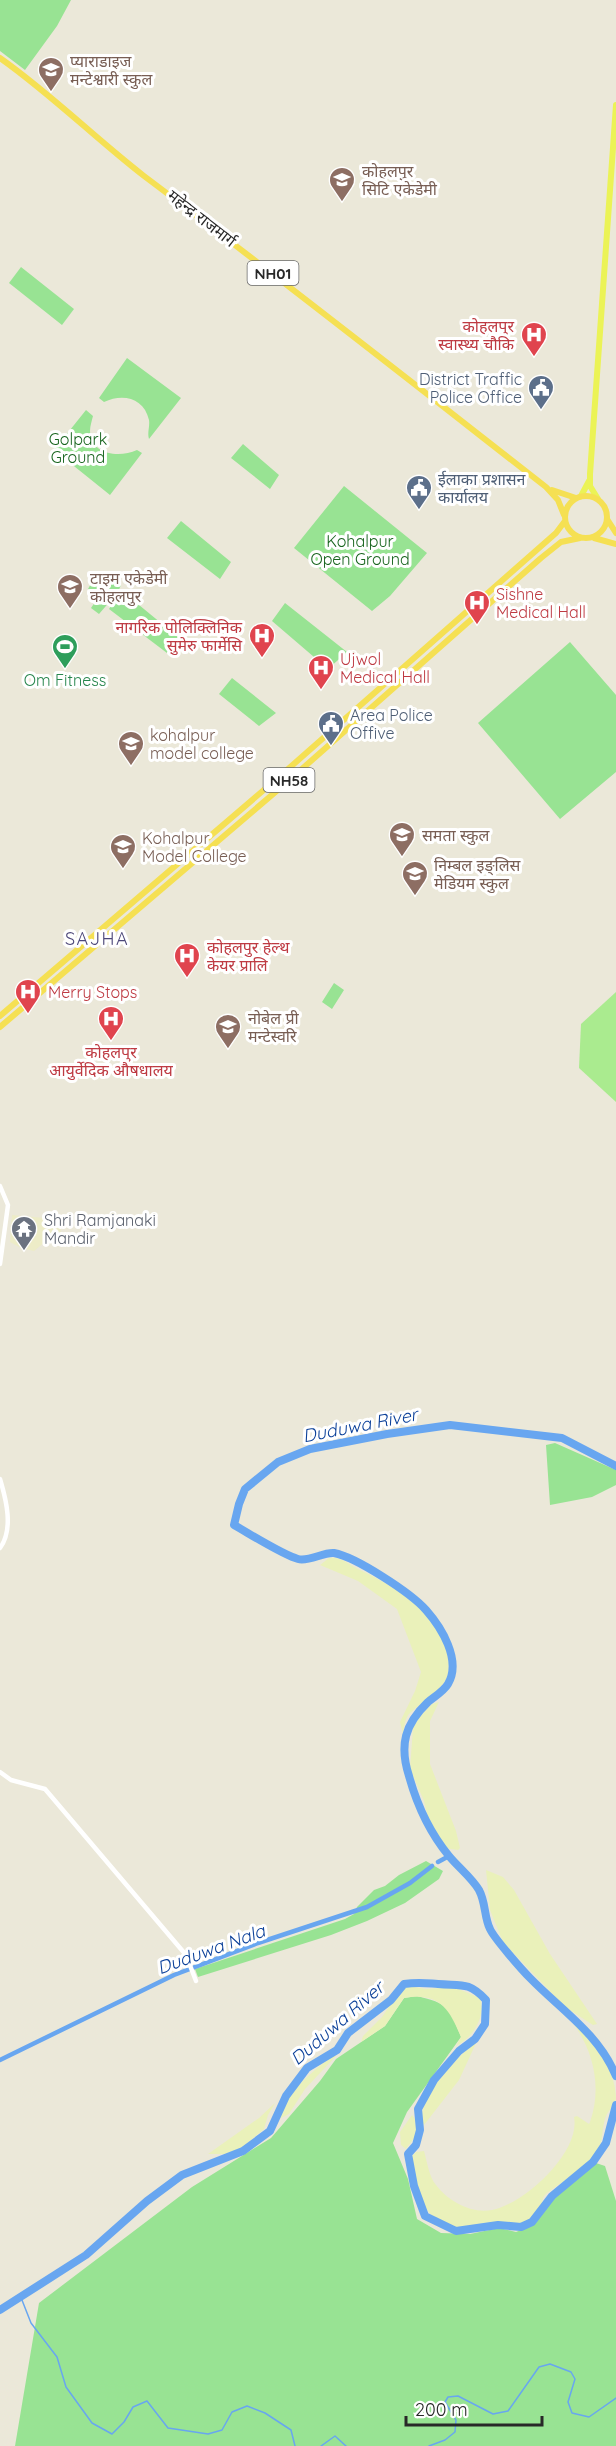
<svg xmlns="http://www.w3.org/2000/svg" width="616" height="2446" font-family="Quicksand,'Noto Sans Devanagari',sans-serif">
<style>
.education{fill:#edecc7}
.green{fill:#98e393}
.sand{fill:#eaf1ba}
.pitch{fill:#aaeb8f}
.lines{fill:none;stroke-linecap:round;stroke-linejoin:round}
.stream{stroke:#68a6f0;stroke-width:1.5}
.canal{stroke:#68a6f0;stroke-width:4.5}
.river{stroke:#68a6f0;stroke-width:8}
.tertiary{stroke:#fff;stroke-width:4.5}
.primary{stroke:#ebf356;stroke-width:6}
.trunk{stroke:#f5e053;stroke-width:6}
.labels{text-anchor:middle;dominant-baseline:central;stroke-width:6;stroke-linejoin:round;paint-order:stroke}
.shield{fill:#fff;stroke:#686868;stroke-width:1.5}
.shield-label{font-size:15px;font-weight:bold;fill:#282828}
.education-label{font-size:16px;fill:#785e54;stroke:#fff;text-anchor:start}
.street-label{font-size:16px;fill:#282828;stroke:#fff}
.health-label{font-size:16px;fill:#be3a42;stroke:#fff;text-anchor:start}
.service-label{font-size:16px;fill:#4e5e75;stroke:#fff;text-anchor:start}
.park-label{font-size:16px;fill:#18651e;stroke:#fff}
.leisure-label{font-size:16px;fill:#27864d;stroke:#fff}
.worship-label{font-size:16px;fill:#5b616d;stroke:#fff;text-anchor:start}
.neighbourhood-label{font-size:18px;letter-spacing:1.5px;fill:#4d4879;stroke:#fff}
.water-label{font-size:18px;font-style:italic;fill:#0b4099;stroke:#fff}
</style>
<rect width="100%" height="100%" fill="#ebe8d9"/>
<path class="education" d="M12,1215L44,1218L49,1216L60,1227L61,1233L51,1237L34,1251L21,1248L10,1242Z"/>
<path class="green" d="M0,0H71L57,26L25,70L0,51Z
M21,267L74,309L62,325L9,283Z
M127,358L181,398L149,439C147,433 150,427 149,420C144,398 123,393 104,402L99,398Z
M86,410L93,416C92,420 90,426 90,431C91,455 119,458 137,450L142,453L110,495L54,450Z
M243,444L279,475L270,489L231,458Z
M344,486L427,553L390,596L372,611L294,548Z
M181,521L231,562L220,579L167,538Z
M93,580L102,588L110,580L121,585L118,592L99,614L91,608L97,599V594L88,589Z
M122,591L178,637L167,653L109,609Z
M285,603L347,652L328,669L272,621Z
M570,642L616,695V772L560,819L478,723Z
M232,678L276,713L259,726L219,694Z
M334,983L344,990L332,1009L322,1002Z
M555,1443L616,1470V1485L592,1497L550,1505L546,1445Z
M426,1861L443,1871L439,1879L405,1903L367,1921L331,1935L198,1977L195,1969L345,1919L354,1914L357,1907L374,1890L385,1886L399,1875Z
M417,1996C449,2004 449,2007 461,2037L407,2112L393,2143L408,2179L417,2219L441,2233L470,2234L499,2228L516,2232L533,2225L555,2196L596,2163L605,2166L616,2201V2446H15L39,2303L192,2187L271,2138L320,2081L336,2059L385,2026L404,1998Z"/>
<path class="sand" d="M329,1558C341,1556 348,1564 358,1569C398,1588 456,1622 448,1674C446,1687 419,1705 410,1713C405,1717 404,1728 403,1734L400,1722L415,1691L421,1672L397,1609L358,1581L320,1565Z
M439,1702L430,1721V1764L456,1831L460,1848L458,1850L445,1848L429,1822L424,1801L410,1769L413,1727L421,1715L432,1704Z
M486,1870L503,1877L514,1890L550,1954L597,2024L593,2025L565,2007L503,1942L490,1910Z
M409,1986L426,1989L454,1987L480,1998C486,2018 473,2037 456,2046L461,2037C449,2008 439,1992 404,1998L385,2026L361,2042L363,2036L382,2017L400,1990Z
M573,2023C594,2038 616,2071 616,2099C614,2107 607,2111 605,2119C601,2133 604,2143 594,2157C582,2173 562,2181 547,2193C542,2197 543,2199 542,2204C539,2212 530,2220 523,2223C512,2229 498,2222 487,2223C477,2223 465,2229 456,2228C422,2223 414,2184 412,2156L416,2152L424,2151C427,2161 429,2177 436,2185C448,2201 471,2214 492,2210C524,2204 581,2152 574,2117L577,2116L589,2124L590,2122C602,2088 594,2052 573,2023Z
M477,2041L459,2080L424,2125C411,2103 461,2053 477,2041Z
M332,2056H336L305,2089L289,2114L279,2119C287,2091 310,2074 332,2056Z
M275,2103L268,2115L264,2129L244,2146L231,2154H208L259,2118Z
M412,2115L415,2119L417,2134L406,2149L401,2145L400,2132Z"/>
<path class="pitch" d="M616,992V1102L579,1068L581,1024Z"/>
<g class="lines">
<path class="stream" d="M20,2295L31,2323L57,2357L66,2387L92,2423L112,2434L124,2422L133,2407L147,2401L168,2428L208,2434L222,2430L232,2412L247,2406L265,2413L291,2430L295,2446
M321,2446L335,2436L346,2446
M429,2446L445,2440L455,2432L456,2420L445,2402L448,2397L458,2396L493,2414L508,2411L539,2367L550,2364L571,2372L575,2379L568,2402L572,2413L589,2417L616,2398"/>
<path class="canal" d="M438,1862L449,1856
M0,2060L174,1975L258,1943L367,1907L410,1883L432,1866"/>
<path class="river" d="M616,1466L562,1438L450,1425L387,1434L310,1449L278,1462L245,1489L239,1504L234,1525C250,1534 283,1555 298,1559C309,1562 323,1552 334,1553C356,1557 411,1593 426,1610C441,1627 462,1660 448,1684C444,1691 434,1697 428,1702C405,1724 399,1745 409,1776C417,1805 430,1833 449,1856C458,1867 472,1878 479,1890C486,1903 484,1917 490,1929C494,1938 522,1970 530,1978C561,2010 598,2033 616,2076
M0,2310L86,2255L147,2201L182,2175L243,2151L270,2131L286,2096L307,2068L337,2050L348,2033L391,2000L404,1984C418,1982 424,1983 438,1984C461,1986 468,1981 486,2000L485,2024L475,2039L459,2051L434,2080L418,2109L420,2130L416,2145L408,2154L414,2186L425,2216L456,2231L498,2225L521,2227L532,2222L552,2196L593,2162L606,2143L616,2105"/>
<path class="tertiary" d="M0,1186L8,1205L0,1264
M0,1479C6,1499 14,1529 0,1548
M0,1772L11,1780L45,1789L186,1955L196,1981"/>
<path class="primary" d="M581,496L589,481
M598,499L590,486V474L616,105"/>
<path class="trunk" d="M0,58C51,94 95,138 144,176C280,278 413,383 546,487L558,500L564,515
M552,490L576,498
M565 517a21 21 0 1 1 42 0a21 21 0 1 1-42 0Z
M607,519L616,533
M594,538L616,544
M0,1016L279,777L556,533L565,521
M0,1027L286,783L541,558L561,542L580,538"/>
</g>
<defs>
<symbol id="school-pin" viewBox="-11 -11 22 30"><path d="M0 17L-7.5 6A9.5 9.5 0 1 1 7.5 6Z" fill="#8d6e63" stroke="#fff"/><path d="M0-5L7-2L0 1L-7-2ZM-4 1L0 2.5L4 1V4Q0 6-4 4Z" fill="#fff"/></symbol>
<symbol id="hospital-pin" viewBox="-11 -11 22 30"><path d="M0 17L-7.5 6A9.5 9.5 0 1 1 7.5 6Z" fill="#e0444e" stroke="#fff"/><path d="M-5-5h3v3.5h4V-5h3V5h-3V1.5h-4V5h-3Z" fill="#fff"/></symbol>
<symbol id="civic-pin" viewBox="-11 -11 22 30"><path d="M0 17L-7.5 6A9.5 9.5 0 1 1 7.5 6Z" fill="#5c6f8a" stroke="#fff"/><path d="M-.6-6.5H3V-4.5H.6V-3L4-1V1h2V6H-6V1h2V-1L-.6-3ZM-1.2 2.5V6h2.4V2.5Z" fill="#fff"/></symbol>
<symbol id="stadium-pin" viewBox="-11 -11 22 30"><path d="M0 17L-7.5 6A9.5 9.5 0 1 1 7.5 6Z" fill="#2e9e5b" stroke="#fff"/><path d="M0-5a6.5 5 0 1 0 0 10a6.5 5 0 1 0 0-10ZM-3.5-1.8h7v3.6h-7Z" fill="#fff"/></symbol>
<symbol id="university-pin" viewBox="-11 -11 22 30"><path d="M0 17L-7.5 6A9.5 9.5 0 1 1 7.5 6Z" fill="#8d6e63" stroke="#fff"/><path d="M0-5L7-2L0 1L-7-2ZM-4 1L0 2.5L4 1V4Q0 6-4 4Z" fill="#fff"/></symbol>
<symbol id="temple-pin" viewBox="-11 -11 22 30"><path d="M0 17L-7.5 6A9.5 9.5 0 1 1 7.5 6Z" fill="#6b7280" stroke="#fff"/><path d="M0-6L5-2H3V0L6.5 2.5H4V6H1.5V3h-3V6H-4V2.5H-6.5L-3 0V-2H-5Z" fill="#fff"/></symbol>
</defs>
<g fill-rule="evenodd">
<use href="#school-pin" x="36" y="55" width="30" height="40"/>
<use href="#school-pin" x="327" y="165" width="30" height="40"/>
<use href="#hospital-pin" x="519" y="320" width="30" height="40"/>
<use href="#civic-pin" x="526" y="373" width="30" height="40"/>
<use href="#civic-pin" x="404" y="473" width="30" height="40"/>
<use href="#school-pin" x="55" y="572" width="30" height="40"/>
<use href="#hospital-pin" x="462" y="588" width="30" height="40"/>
<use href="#hospital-pin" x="247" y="621" width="30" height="40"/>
<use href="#stadium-pin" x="50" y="632" width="30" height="40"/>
<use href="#hospital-pin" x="306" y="653" width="30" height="40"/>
<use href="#civic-pin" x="316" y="709" width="30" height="40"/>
<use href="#school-pin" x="116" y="729" width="30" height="40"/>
<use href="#school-pin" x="387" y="820" width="30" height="40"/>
<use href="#university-pin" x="108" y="832" width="30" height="40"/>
<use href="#school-pin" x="400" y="859" width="30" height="40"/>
<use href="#hospital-pin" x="172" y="941" width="30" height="40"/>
<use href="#hospital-pin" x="13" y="977" width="30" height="40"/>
<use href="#hospital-pin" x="96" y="1004" width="30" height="40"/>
<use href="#school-pin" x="213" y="1012" width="30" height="40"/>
<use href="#temple-pin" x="9" y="1214" width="30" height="40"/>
</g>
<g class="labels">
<g class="shield">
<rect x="247.5" y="261" width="51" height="24" rx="4.5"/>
<rect x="263.5" y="768" width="51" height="24" rx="4.5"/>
</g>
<g class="shield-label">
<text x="273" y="273">NH01</text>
<text x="289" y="780">NH58</text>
</g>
<g class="education-label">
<text x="70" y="61">प्याराडाइज<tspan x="70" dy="18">मन्टेश्वारी स्कुल</tspan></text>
<text x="362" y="171">कोहलपुर<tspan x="362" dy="18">सिटि एकेडेमी</tspan></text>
<text x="90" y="578">टाइम एकेडेमी<tspan x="90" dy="18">कोहलपुर</tspan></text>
<text x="150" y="735">kohalpur<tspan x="150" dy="18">model college</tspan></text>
<text x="422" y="835">समता स्कुल</text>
<text x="142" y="838">Kohalpur<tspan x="142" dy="18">Model College</tspan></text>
<text x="434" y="865">निम्बल इङ्लिस<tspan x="434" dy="18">मेडियम स्कुल</tspan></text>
<text x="248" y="1018">नोबेल प्री<tspan x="248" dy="18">मन्टेस्वरि</tspan></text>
</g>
<g class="street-label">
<text transform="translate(202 218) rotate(38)">महेन्द्र राजमार्ग</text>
</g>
<g class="health-label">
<text x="514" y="326" text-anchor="end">कोहलपुर<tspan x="514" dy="18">स्वास्थ्य चौकि</tspan></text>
<text x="496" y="594">Sishne<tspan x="496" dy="18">Medical Hall</tspan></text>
<text x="242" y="627" text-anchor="end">नागरिक पोलिक्लिनिक<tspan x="242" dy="18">सुमेरु फार्मेसि</tspan></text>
<text x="340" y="659">Ujwol<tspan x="340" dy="18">Medical Hall</tspan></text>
<text x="207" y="947">कोहलपुर हेल्थ<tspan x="207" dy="18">केयर प्रालि</tspan></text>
<text x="48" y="992">Merry Stops</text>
<text x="111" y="1052" text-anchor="middle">कोहलपुर<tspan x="111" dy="18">आयुर्वेदिक औषधालय</tspan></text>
</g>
<g class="service-label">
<text x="522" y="379" text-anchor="end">District Traffic<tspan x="522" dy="18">Police Office</tspan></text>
<text x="438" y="479">ईलाका प्रशासन<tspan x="438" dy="18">कार्यालय</tspan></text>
<text x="350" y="715">Area Police<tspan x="350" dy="18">Offive</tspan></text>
</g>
<g class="park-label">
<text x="78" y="439">Golpark<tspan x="78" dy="18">Ground</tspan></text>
<text x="360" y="541">Kohalpur<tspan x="360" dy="18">Open Ground</tspan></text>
</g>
<g class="leisure-label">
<text x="65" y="680">Om Fitness</text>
</g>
<g class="worship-label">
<text x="44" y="1220">Shri Ramjanaki<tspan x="44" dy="18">Mandir</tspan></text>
</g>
<g class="neighbourhood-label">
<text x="97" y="938">SAJHA</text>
</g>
<g class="water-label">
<text transform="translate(360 1425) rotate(-11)">Duduwa River</text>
<text transform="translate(211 1949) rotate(-20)">Duduwa Nala</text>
<text transform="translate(337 2023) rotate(-41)">Duduwa River</text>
</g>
</g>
<path d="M406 2416v9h136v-9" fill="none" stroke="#282828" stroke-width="3"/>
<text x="415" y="2416" font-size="18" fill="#282828" stroke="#ffffff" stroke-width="4.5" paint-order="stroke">200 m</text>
</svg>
